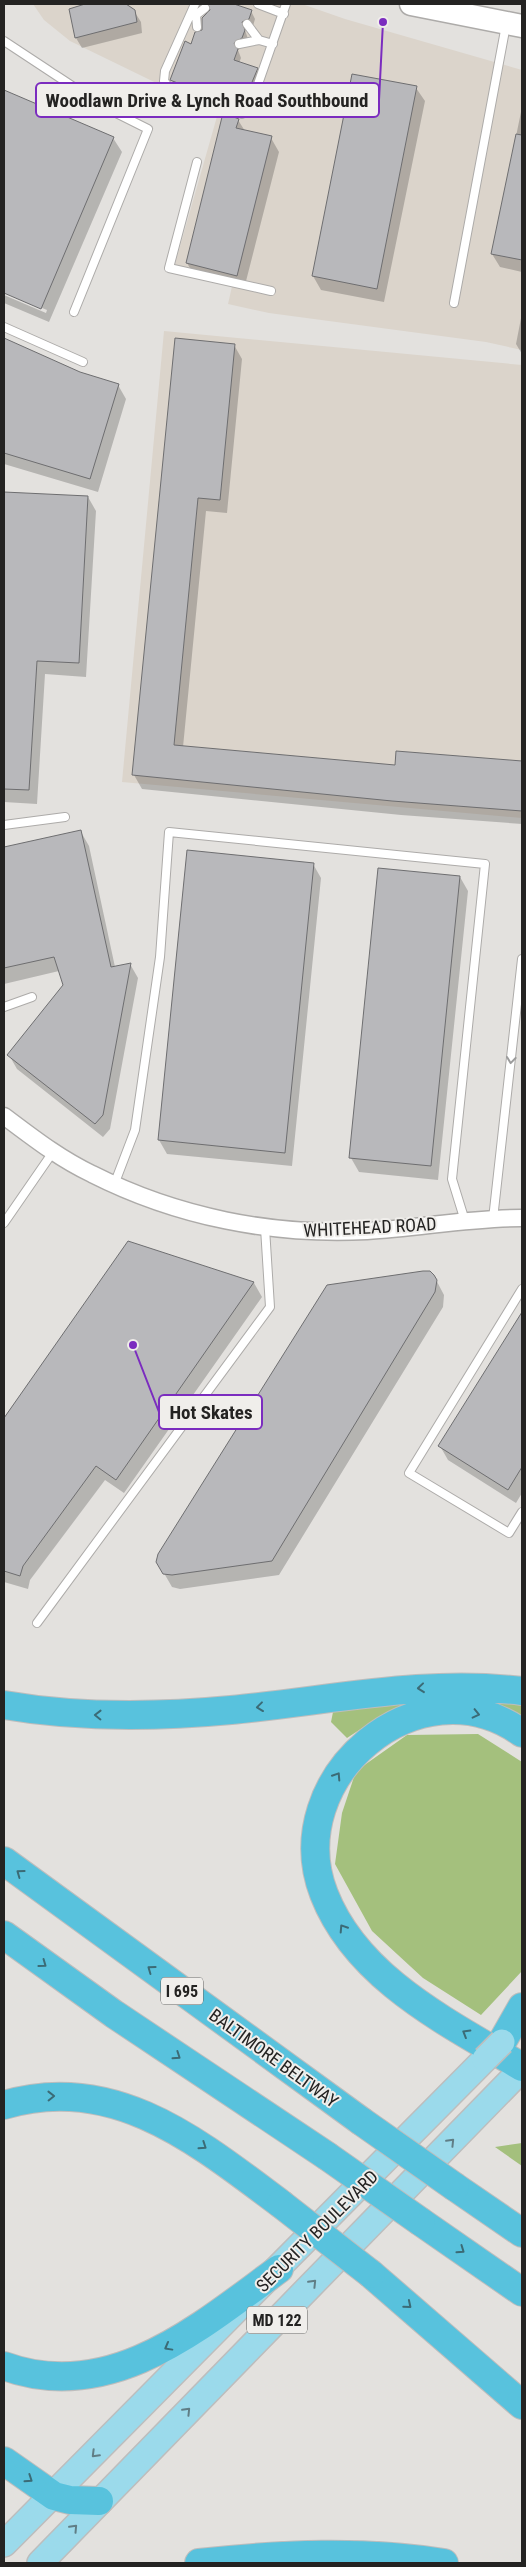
<svg xmlns="http://www.w3.org/2000/svg" width="526" height="2567" font-family="'Roboto Condensed',sans-serif">
<style>
.built{fill:#dbd4cb}
.green{fill:#a4c07d}
.shadow{fill:#0003}
.building{fill:#b8b8bb;stroke:#6e6e70}
.lines{fill:none;stroke-linecap:round;stroke-linejoin:round}
.lane-casing{stroke:#adaba9;stroke-width:10}
.street-casing{stroke:#adaba9;stroke-width:19}
.secondary-casing{stroke:#adaba9;stroke-width:25}
.primary-casing{stroke:#bdbdbd;stroke-width:28}
.highway-casing{stroke:#bdbdbd;stroke-width:30}
.lane{stroke:#fff;stroke-width:8}
.street{stroke:#fff;stroke-width:16}
.secondary{stroke:#fff;stroke-width:22}
.primary{stroke:#9bdaeb;stroke-width:25}
.highway{stroke:#58c2dd;stroke-width:28}
.primary-bridge-casing{stroke:#bdbdbd;stroke-width:28;stroke-linecap:butt}
.highway-bridge-casing{stroke:#bdbdbd;stroke-width:30;stroke-linecap:butt}
.primary-bridge{stroke:#9bdaeb;stroke-width:25}
.highway-bridge{stroke:#58c2dd;stroke-width:28}
.oneway{stroke:#9c9c9c}
.oneway2{stroke:#3b6b76}
.oneway3{stroke:#607e86}
.labels{text-anchor:middle;dominant-baseline:central;stroke-width:4;stroke-linejoin:round;paint-order:stroke}
.shield{fill:#f0eeeb;stroke:#61605e;stroke-width:1}
.shield-label{font-size:16px;font-weight:bold;fill:#242322}
.street-label{font-size:18px;fill:#242322;stroke:#f0eeeb}
.leader{fill:none;stroke:#7b2cbf;stroke-width:2}
.callout-dot{fill:#7b2cbf;stroke:#f0eeeb;stroke-width:2}
.callout{fill:#f0eeeb;stroke:#7b2cbf;stroke-width:2}
.callout-label{font-size:19px;text-anchor:middle;font-weight:bold;fill:#242322}
</style>
<rect width="100%" height="100%" fill="#e3e1de"/>
<path class="built" d="M33,4H302L345,19L522,70V350L486,342L269,313L228,304L233,282L173,271L218,113L70,41L44,20Z
M164,331L522,365V818L122,782Z"/>
<path class="green" d="M455,1694L522,1703V1723L414,1704L379,1717L347,1738L331,1722L334,1707Z
M478,1734L522,1762V1971L481,2015L423,1978L372,1931L335,1864L342,1813L356,1771L407,1735Z
M522,2143V2166L495,2147Z"/>
<path class="shadow" d="M89,4H123L134,11L141,22L142,33L82,48L76,38L70,9Z
M208,4H231L251,11L255,19L253,26L245,30L248,39L246,45L238,50L241,58L239,63L257,69L261,77L246,115L176,88L172,80L204,30L212,10Z
M416,88L425,101L384,302L321,290L313,276Z
M4,91L113,138L122,152L49,322L4,303V295L46,313L47,310L4,292Z
M522,107V272L500,267L492,254Z
M238,120L245,131L271,138L279,152L244,289L195,277L187,263Z
M522,313V354L516,344Z
M4,339L80,373L118,385L126,399L98,492L4,464Z
M176,340L234,345L242,359L227,513L206,511L183,747L396,767L397,753L522,762V824L401,815L142,789L134,775Z
M4,493L88,497L96,511L86,677L45,674L37,804L4,802Z
M81,832L89,846L115,967L130,964L138,978L110,1129L103,1137L17,1069L9,1055L64,985L59,971L4,984V849Z
M313,864L321,878L292,1166L167,1154L159,1140Z
M460,877L468,891L438,1180L359,1172L351,1158Z
M128,1243L254,1283L262,1297L124,1493L105,1480L30,1580L28,1589L4,1582V1418Z
M434,1276L444,1295L443,1307L279,1575L180,1589L172,1587L157,1561Z
M522,1315V1493L516,1503L448,1460L440,1446Z"/>
<path class="building" d="M85,4H126L135,10L137,22L75,38L69,9Z
M208,4H234L252,10L249,19L242,22L245,30L242,38L234,43L238,49L234,60L258,68L241,108L170,80L185,41L191,44L195,32L202,30V18L210,10Z
M352,74L417,86L377,289L312,276Z
M4,90L114,137L41,309L4,293Z
M223,113L239,119L236,128L272,136L237,276L186,263Z
M516,134L522,135V260L491,254Z
M4,338L80,372L119,384L90,479L4,453Z
M175,338L235,344L220,500L198,498L174,745L395,765L396,751L522,761V811L392,801L132,775Z
M4,492L88,496L79,663L37,661L29,790L4,789Z
M81,830L111,967L131,963L103,1115L95,1124L7,1055L63,985L54,957L4,968V847Z
M187,850L314,863L285,1153L158,1140Z
M378,868L460,876L431,1166L349,1158Z
M128,1241L254,1282L116,1480L96,1466L23,1566L20,1576L4,1571V1418Z
M423,1271H430L434,1275L437,1280L435,1292L272,1561L172,1575L163,1574L156,1562L158,1554L327,1285Z
M522,1312V1467L508,1490L438,1446Z"/>
<g class="lines">
<defs>
<path id="lane" d="M195,4L165,71L164,81L170,89L242,114L249,110L286,4
M258,4L284,14
M191,13L196,15L197,27
M196,15L205,8
M247,24L259,40
M4,41L104,107L148,129L74,312
M239,44L259,40L273,44
M197,162L169,268L271,291
M454,303L506,25
M4,327L83,362
M4,825L65,817
M4,1007L32,997
M114,1185L135,1130L160,957L169,832L485,864L452,1179L465,1221
M493,1219L522,959
M4,1223L53,1152
M522,1289L409,1473L509,1533L522,1512
M37,1623L270,1307L265,1228"/>
<path id="street" d="M4,1116C32,1137 60,1159 92,1174C177,1217 273,1236 367,1231C419,1228 470,1218 522,1218"/>
<path id="secondary" d="M411,4L522,26"/>
<path id="primary" d="M4,2544L485,2059
M40,2563L522,2069"/>
<path id="highway" d="M4,1705C79,1718 156,1717 231,1710C329,1701 423,1679 522,1691
M522,1733C419,1659 279,1778 324,1894C357,1979 449,2023 522,2067
M4,1861L361,2121
M4,1935L114,2014L327,2156
M502,2042L522,2007
M4,2105C114,2072 198,2142 281,2204
M455,2187L522,2233
M421,2222L522,2292
M371,2274L522,2405
M4,2366C110,2405 200,2327 279,2269
M4,2461L54,2496L70,2500L99,2501
M199,2563C280,2554 363,2550 444,2563"/>
</defs>
<use href="#lane" class="lane-casing"/>
<use href="#street" class="street-casing"/>
<use href="#secondary" class="secondary-casing"/>
<use href="#primary" class="primary-casing"/>
<use href="#highway" class="highway-casing"/>
<use href="#lane" class="lane"/>
<use href="#street" class="street"/>
<use href="#secondary" class="secondary"/>
<use href="#primary" class="primary"/>
<use href="#highway" class="highway"/>
<defs>
<path id="primary-bridge" d="M485,2059L502,2042"/>
<path id="highway-bridge" d="M361,2121L455,2187
M327,2156L421,2222
M281,2204L371,2274"/>
</defs>
<use href="#primary-bridge" class="primary-bridge-casing"/>
<use href="#highway-bridge" class="highway-bridge-casing"/>
<use href="#primary-bridge" class="primary-bridge"/>
<use href="#highway-bridge" class="highway-bridge"/>
</g>
<defs><path id="oneway-chevron" d="M-2-3.5L2.5 0L-2 3.5" fill="none" stroke-width="1.6" stroke-linecap="round" stroke-linejoin="round" transform="scale(1.25)"/></defs>
<use class="oneway" href="#oneway-chevron" transform="translate(511 1060) rotate(97)"/>
<g class="oneway2">
<use href="#oneway-chevron" transform="translate(421 1688) rotate(174)"/>
<use href="#oneway-chevron" transform="translate(260 1707) rotate(173)"/>
<use href="#oneway-chevron" transform="translate(476 1714) rotate(13)"/>
<use href="#oneway-chevron" transform="translate(98 1715) rotate(-179)"/>
<use href="#oneway-chevron" transform="translate(337 1776) rotate(-57)"/>
<use href="#oneway-chevron" transform="translate(20 1873) rotate(-144)"/>
<use href="#oneway-chevron" transform="translate(343 1928) rotate(-123)"/>
<use href="#oneway-chevron" transform="translate(43 1964) rotate(36)"/>
<use href="#oneway-chevron" transform="translate(151 1969) rotate(-144)"/>
<use href="#oneway-chevron" transform="translate(466 2033) rotate(-149)"/>
<use href="#oneway-chevron" transform="translate(177 2056) rotate(34)"/>
<use href="#oneway-chevron" transform="translate(51 2096) rotate(-1)"/>
<use href="#oneway-chevron" transform="translate(203 2146) rotate(34)"/>
<use href="#oneway-chevron" transform="translate(461 2250) rotate(35)"/>
<use href="#oneway-chevron" transform="translate(408 2305) rotate(40)"/>
<use href="#oneway-chevron" transform="translate(168 2347) rotate(151)"/>
<use href="#oneway-chevron" transform="translate(29 2479) rotate(34)"/>
</g>
<g class="oneway3">
<use href="#oneway-chevron" transform="translate(451 2142) rotate(-46)"/>
<use href="#oneway-chevron" transform="translate(313 2283) rotate(-46)"/>
<use href="#oneway-chevron" transform="translate(187 2411) rotate(-46)"/>
<use href="#oneway-chevron" transform="translate(95 2454) rotate(135)"/>
<use href="#oneway-chevron" transform="translate(74 2528) rotate(-47)"/>
</g>
<g class="labels">
<g class="shield">
<rect x="161" y="1977.5" width="42" height="27" rx="4"/>
<rect x="247" y="2306.5" width="60" height="27" rx="4"/>
</g>
<g class="shield-label">
<text x="182" y="1991">I 695</text>
<text x="277" y="2320">MD 122</text>
</g>
<g class="street-label">
<text transform="translate(370 1227) rotate(-3)">WHITEHEAD ROAD</text>
<text transform="translate(274 2058) rotate(36)">BALTIMORE BELTWAY</text>
<text transform="translate(317 2231) rotate(-45)">SECURITY BOULEVARD</text>
</g>
</g>
<path class="leader" d="M383 22L379 100M133 1345L159 1412"/>
<g class="callout-dot">
<circle cx="383" cy="22" r="5"/>
<circle cx="133" cy="1345" r="5"/>
</g>
<g class="callout">
<rect x="36" y="83" width="343" height="34" rx="5"/>
<rect x="159" y="1395" width="103" height="34" rx="5"/>
</g>
<g class="callout-label">
<text x="207" y="107">Woodlawn Drive &amp; Lynch Road Southbound</text>
<text x="211" y="1419">Hot Skates</text>
</g>
<rect width="526" height="2567" fill="none" stroke="#242322" stroke-width="10"/>
</svg>
